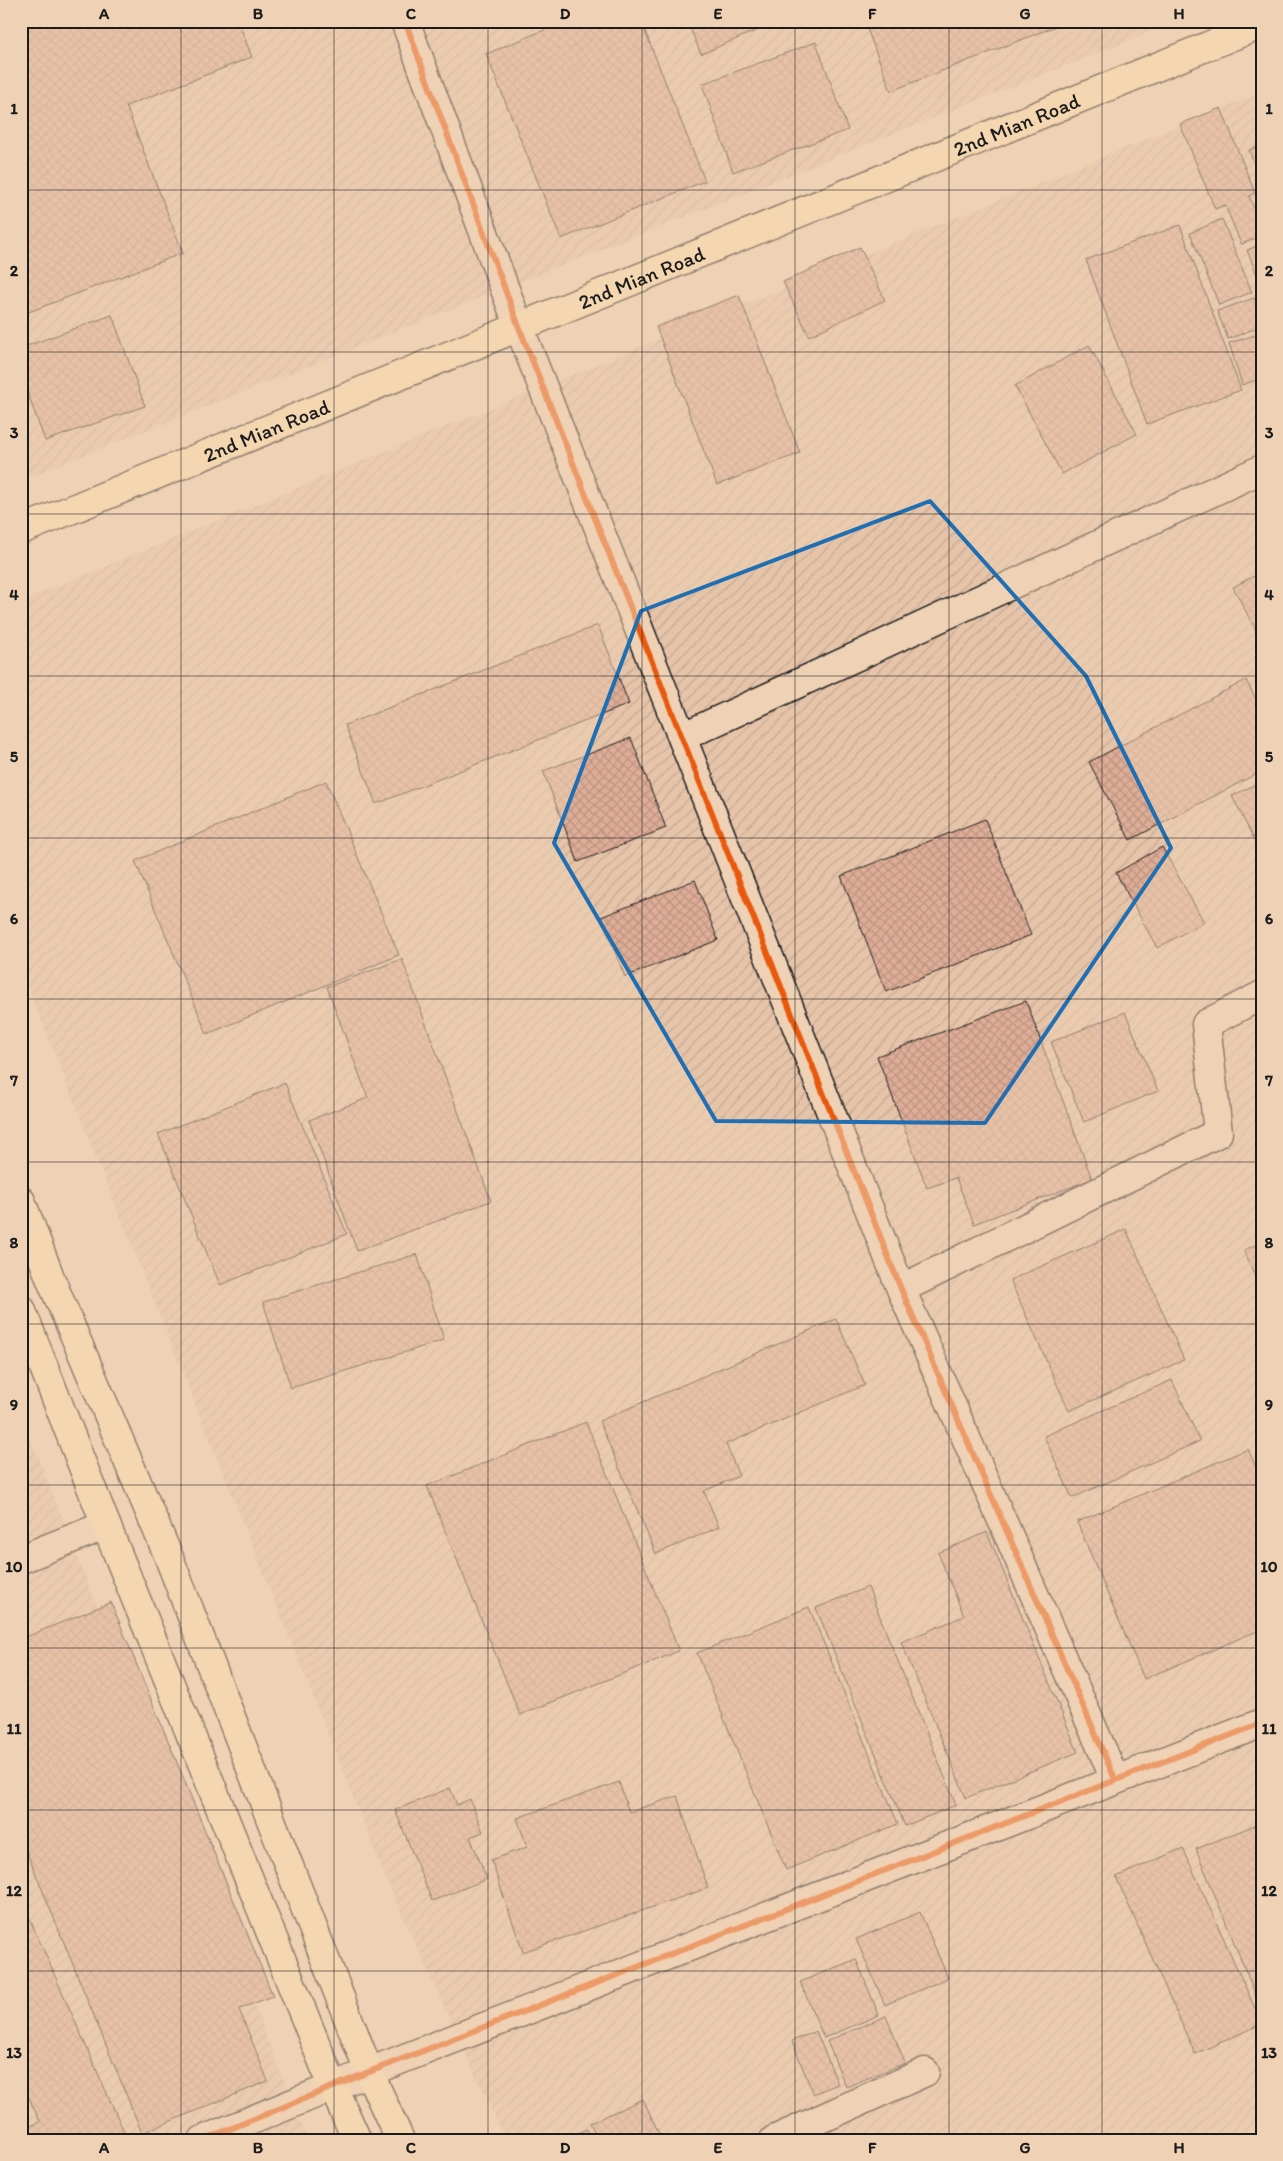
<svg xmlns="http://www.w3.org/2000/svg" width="1283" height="2161" font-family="Itim,sans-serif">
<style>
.industrial{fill:url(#industrial-furrows)}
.building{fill:url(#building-cross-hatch);stroke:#1c1c1c}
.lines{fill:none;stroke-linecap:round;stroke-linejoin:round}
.minor-casing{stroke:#1c1c1c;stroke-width:31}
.major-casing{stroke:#1c1c1c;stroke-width:31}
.minor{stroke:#efd2b5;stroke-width:28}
.major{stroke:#fbddab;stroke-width:28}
.cycleway-casing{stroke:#efd2b5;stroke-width:9}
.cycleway{stroke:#e8590c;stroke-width:6}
.marked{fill:none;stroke:#1f6fb2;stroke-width:4;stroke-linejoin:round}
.grid{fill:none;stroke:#1c1c1c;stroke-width:1;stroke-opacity:0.55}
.labels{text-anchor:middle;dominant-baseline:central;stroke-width:4.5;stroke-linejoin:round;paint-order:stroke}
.street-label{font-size:21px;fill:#1c1c1c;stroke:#efd2b5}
.neatline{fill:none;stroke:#1c1c1c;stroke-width:2}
.grid-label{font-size:16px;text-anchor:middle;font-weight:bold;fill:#1c1c1c}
</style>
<defs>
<pattern id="industrial-furrows" width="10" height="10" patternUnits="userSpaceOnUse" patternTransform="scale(1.25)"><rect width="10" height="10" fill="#e6c4a9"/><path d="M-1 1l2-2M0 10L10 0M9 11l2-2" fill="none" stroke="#c5a891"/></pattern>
<pattern id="building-cross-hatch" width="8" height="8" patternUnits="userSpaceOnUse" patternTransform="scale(1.25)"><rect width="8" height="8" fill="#dead97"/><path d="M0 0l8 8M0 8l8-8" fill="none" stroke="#be9482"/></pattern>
</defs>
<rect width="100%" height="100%" fill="#efd2b5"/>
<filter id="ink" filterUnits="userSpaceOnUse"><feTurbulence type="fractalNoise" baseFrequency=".02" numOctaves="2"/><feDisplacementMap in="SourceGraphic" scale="10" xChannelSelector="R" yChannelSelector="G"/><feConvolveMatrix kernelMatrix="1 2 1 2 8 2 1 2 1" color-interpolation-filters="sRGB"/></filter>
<g filter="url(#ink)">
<path class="industrial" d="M21,21H1178L21,480Z
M1262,92V2140H505L389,1886L21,970V601Z
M21,1414L307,2139V2140H21Z"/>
<path class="building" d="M21,21H238L252,57L126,106L183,253L21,315Z
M566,21H641L705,181L561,239L486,54Z
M687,21H779L701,54Z
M864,21H1069L891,91Z
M816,42L848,130L733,172L702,84Z
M1221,108L1255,193L1249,196L1262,228V236L1241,244L1225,205L1215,209L1180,124Z
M1262,145V185L1249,150Z
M1222,219L1252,292L1219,305L1190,233Z
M1180,225L1241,390L1147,424L1086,260Z
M1262,244V287L1247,250Z
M860,247L885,300L809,336L783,282Z
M739,295L800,453L717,485L656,327Z
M1254,298L1262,317V326L1228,339L1217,311Z
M112,315L145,406L45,441L21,375V348Z
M1262,333V378L1242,385L1229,343Z
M1089,345L1137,434L1062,474L1015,386Z
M1262,572V642L1233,587Z
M598,625L629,704L376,804L345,725Z
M1246,680L1262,711V771L1130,840L1089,762Z
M631,738L666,828L578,862L543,771Z
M326,781L399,955L207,1034L135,861Z
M1262,781V855L1232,796Z
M985,819L1031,935L886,992L841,876Z
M1162,847L1204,922L1157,948L1116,873Z
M695,880L718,940L625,977L601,917Z
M402,959L491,1201L357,1251L309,1120L368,1098L327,987Z
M1026,1001L1092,1179L974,1224L956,1178L927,1188L877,1056Z
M1125,1012L1158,1091L1084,1122L1051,1042Z
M285,1083L347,1234L220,1285L158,1134Z
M1126,1229L1184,1360L1069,1411L1010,1280Z
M1262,1242V1293L1244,1250Z
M417,1254L444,1340L291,1388L263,1302Z
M836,1319L865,1385L726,1444L739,1476L704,1491L719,1527L656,1554L599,1421Z
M1172,1380L1200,1441L1072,1498L1044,1436Z
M586,1422L679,1651L520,1715L427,1486Z
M1248,1449L1262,1481V1629L1144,1679L1077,1522Z
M987,1532L1078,1752L966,1798L901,1642L964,1616L938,1553Z
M868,1587L956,1805L905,1826L816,1608Z
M111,1602L273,1996L239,2009L268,2081L142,2133L21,1838V1639Z
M809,1607L898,1824L786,1870L697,1653Z
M619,1782L629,1812L677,1796L708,1888L523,1952L491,1860L527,1847L517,1818Z
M450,1788L457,1805L470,1799L483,1832L470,1837L487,1879L432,1901L395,1810Z
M1262,1822V2011L1196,1849Z
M1183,1848L1262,2024L1195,2054L1116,1877Z
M21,1899L125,2134L112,2140H21V2130L40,2122L21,2080Z
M920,1912L948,1978L885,2005L856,1939Z
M856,1959L879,2015L824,2038L800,1982Z
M886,2016L905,2063L846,2087L827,2041Z
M816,2031L838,2084L813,2094L792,2041Z
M643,2099L662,2140H598L590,2123Z
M587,2129L591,2140H561Z"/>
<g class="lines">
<defs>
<path id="minor" d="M405,21L519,327L901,1289L1115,1779
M682,737L1262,469
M901,1289L1218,1133L1206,1024L1262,995
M21,1559L106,1525
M203,2140L369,2072L1262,1723
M774,2140L925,2072"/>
<g id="major">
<path id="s1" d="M21,530L1262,24"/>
<path d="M21,1201L51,1280L168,1555L369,2072L400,2140"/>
<path d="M21,1309L106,1525L333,2087L357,2140"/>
</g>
</defs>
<use href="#minor" class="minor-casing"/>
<use href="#major" class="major-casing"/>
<use href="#minor" class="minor"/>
<use href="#major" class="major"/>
<defs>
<path id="cycleway" d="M405,21L519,327L901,1289L1115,1779
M203,2140L369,2072L1262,1723"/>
</defs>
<use href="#cycleway" class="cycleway-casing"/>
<use href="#cycleway" class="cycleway"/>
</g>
</g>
<path d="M0 0H1283V2161H0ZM930,501L1086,676L1171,848L985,1123L716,1121L554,843L641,611Z" fill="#efd2b5" fill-opacity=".55" fill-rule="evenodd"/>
<path class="marked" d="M930,501L1086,676L1171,848L985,1123L716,1121L554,843L641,611Z"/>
<path class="grid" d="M181,21V2140M334,21V2140M488,21V2140M642,21V2140M795,21V2140M949,21V2140M1102,21V2140M21,190H1262M21,352H1262M21,514H1262M21,676H1262M21,838H1262M21,999H1262M21,1162H1262M21,1324H1262M21,1485H1262M21,1648H1262M21,1810H1262M21,1971H1262"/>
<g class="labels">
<g class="street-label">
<text stroke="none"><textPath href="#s1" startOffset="1075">2nd Mian Road</textPath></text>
<text stroke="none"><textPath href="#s1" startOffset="670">2nd Mian Road</textPath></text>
<text stroke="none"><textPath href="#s1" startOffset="265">2nd Mian Road</textPath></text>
</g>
</g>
<rect width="1283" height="2161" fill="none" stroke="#efd2b5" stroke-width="55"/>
<rect x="28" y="28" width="1228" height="2106" class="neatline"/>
<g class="grid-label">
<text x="104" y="19">A</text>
<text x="258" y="19">B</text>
<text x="411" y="19">C</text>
<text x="565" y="19">D</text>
<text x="718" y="19">E</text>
<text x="872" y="19">F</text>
<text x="1025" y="19">G</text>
<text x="1179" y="19">H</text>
<text x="14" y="114">1</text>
<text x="1269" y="114">1</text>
<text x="14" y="276">2</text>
<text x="1269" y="276">2</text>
<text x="14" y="438">3</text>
<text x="1269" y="438">3</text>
<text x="14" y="600">4</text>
<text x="1269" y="600">4</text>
<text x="14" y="762">5</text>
<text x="1269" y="762">5</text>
<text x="14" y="924">6</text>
<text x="1269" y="924">6</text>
<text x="14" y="1086">7</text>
<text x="1269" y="1086">7</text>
<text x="14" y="1248">8</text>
<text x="1269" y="1248">8</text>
<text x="14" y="1410">9</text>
<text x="1269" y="1410">9</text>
<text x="14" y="1572">10</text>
<text x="1269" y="1572">10</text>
<text x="14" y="1734">11</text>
<text x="1269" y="1734">11</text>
<text x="14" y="1896">12</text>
<text x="1269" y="1896">12</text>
<text x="14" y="2058">13</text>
<text x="1269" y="2058">13</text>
<text x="104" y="2153">A</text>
<text x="258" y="2153">B</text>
<text x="411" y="2153">C</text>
<text x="565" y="2153">D</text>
<text x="718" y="2153">E</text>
<text x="872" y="2153">F</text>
<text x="1025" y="2153">G</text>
<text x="1179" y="2153">H</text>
</g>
</svg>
